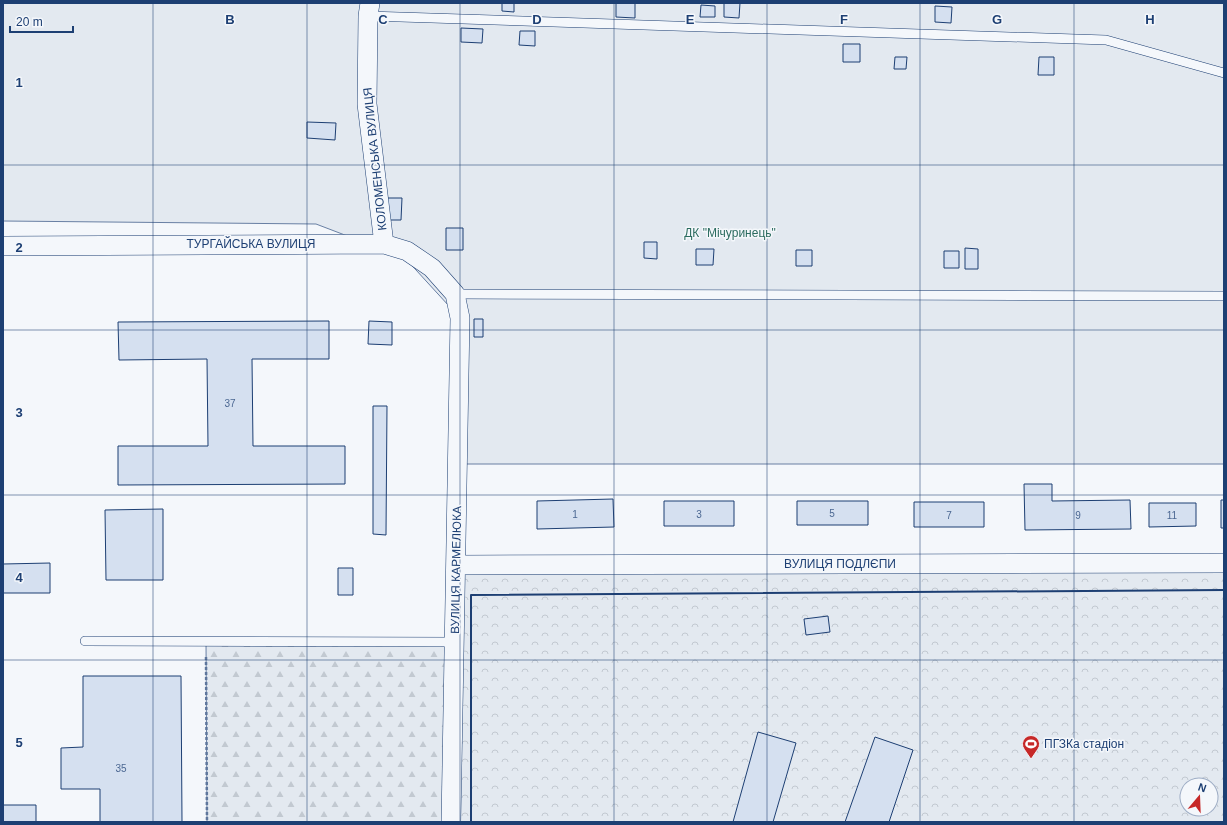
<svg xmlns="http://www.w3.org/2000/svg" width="1227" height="825" font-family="Arial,sans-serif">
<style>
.green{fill:#e3e9f0;stroke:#687fa3}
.forest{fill:url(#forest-firs);stroke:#687fa3}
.park{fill:url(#park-crowns);stroke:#687fa3;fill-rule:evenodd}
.building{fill:#d5e0f0;stroke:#1d3f73}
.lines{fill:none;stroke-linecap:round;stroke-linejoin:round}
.service-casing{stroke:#1d3f73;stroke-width:10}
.minor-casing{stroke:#1d3f73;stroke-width:20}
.path{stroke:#5e769c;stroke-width:2.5;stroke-dasharray:3 2;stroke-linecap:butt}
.service{stroke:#f4f7fb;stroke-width:9}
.minor{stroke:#f4f7fb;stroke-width:19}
.wall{stroke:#1d3f73;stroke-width:2}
.grid{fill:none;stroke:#1d3f73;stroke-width:1;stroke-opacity:0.55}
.labels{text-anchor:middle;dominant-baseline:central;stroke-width:3;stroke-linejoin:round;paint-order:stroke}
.number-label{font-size:10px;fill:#4b6792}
.street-label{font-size:12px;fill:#1d3f73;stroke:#f4f7fb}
.park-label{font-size:12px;fill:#2c6c60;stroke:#f4f7fb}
.poi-label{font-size:12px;fill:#1d3f73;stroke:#f4f7fb;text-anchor:start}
.grid-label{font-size:13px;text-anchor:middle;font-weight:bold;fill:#1d3f73;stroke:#f4f7fb;stroke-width:3;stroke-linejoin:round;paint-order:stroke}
</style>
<defs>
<pattern id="forest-firs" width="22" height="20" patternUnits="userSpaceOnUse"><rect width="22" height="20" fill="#e3e9f0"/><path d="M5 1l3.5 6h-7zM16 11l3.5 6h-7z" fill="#c2c9d1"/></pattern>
<pattern id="park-crowns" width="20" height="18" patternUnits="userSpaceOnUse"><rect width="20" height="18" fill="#e3e9f0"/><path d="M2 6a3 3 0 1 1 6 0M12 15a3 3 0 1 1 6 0" fill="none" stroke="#c2c9d1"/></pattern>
</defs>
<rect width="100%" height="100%" fill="#f4f7fb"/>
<path class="green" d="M3,3H1224V464H458L460,318L405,258L316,224L3,221Z"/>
<path class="forest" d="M206,641L455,642L451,822H207Z"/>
<path class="park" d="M1224,563V822H451L456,565ZM1187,785H1211V809H1187Z"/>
<path class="building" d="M502,3H514V12L502,11Z
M616,3H635V18L616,17Z
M724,3H740L739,18L724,17Z
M701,5L715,6V17H700Z
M935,6L952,7L951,23L935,22Z
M461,28L483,29L482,43L461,42Z
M520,31H535V46L519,45Z
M843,44H860V62H843Z
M895,57H907L906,69H894Z
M1039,57H1054V75H1038Z
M307,122L336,123L335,140L307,138Z
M384,198H402L401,220H383Z
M446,228H463V250H446Z
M644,242H657V259L644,258Z
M965,248L978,249V269H965Z
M696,249H714L713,265H696Z
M796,250H812V266H796Z
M944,251H959V268H944Z
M474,319H483V337H474Z
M329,321V359H252L253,446H345V484L118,485V446H208L207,359L119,360L118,322Z
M369,321L392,322V345L368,344Z
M373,406H387L386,535L373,534Z
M1024,484H1052V501L1130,500L1131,529L1025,530Z
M613,499L614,527L537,529V501Z
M1221,500H1224V528H1221Z
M664,501H734V526H664Z
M797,501H868V525H797Z
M914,502H984V527H914Z
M1149,503H1196V526L1149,527Z
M163,509V580H106L105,510Z
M50,563V593H3V564Z
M338,568H353V595H338Z
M828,616L830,632L806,635L804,619Z
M83,676H181L182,822H100V789H61V748L83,747Z
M758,732L796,743L773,822H733Z
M875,737L913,750L889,822H845Z
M3,805H36V822H3Z"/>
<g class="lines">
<defs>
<path id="service" d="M368,16L1106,40L1224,73
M455,294L1224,296
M85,641L455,642"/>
<path id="minor" d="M370,3L368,16L367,104L384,244
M3,246L384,244L407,251L432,268L455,294L460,318L451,822
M456,565L1224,563"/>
</defs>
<use href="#service" class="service-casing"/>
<use href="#minor" class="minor-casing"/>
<path class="path" d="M206,657L207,822"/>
<use href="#service" class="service"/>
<use href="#minor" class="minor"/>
<path class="wall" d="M471,822V595L1224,590"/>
</g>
<path class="grid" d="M153,3V822M307,3V822M460,3V822M614,3V822M767,3V822M920,3V822M1074,3V822M3,165H1224M3,330H1224M3,495H1224M3,660H1224"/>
<defs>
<symbol id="stadium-pin" viewBox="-11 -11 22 30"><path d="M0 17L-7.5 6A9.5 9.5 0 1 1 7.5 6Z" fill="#c62828" stroke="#f4f7fb"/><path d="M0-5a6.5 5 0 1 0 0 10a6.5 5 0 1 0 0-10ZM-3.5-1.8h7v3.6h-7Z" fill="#fff"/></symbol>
</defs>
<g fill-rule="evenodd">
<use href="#stadium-pin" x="1021" y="734" width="20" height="27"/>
</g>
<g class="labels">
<g class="number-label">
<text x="230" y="403">37</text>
<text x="832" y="513">5</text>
<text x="575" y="514">1</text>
<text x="699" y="514">3</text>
<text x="949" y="515">7</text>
<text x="1078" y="515">9</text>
<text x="1172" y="515">11</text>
<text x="121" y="768">35</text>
</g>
<g class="street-label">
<text transform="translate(375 159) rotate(-96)">КОЛОМЕНСЬКА ВУЛИЦЯ</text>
<text x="251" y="244">ТУРГАЙСЬКА ВУЛИЦЯ</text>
<text x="840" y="564">ВУЛИЦЯ ПОДЛЄПИ</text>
<text transform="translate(456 570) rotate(-89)">ВУЛИЦЯ КАРМЕЛЮКА</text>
</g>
<g class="park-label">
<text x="730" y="233">ДК "Мічуринець"</text>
</g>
<g class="poi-label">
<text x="1044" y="744">ПГЗКа стадіон</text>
</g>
</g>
<g class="grid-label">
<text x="230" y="24">B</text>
<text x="383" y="24">C</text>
<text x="537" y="24">D</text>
<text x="690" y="24">E</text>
<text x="844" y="24">F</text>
<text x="997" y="24">G</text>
<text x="1150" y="24">H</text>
<text x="19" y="87">1</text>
<text x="19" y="252">2</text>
<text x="19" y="417">3</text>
<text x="19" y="582">4</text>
<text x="19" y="747">5</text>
</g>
<rect width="1227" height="825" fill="none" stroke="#1d3f73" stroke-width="8"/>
<g transform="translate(1199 797) rotate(19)"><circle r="19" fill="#f4f7fb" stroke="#9eadc5"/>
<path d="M0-3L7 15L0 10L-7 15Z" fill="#c62828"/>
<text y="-6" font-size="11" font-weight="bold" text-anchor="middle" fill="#1d3f73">N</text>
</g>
<path d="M10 26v6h63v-6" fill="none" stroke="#1d3f73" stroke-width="2"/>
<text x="16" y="26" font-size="12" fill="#1d3f73" stroke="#f4f7fb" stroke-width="3" paint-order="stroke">20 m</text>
</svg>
